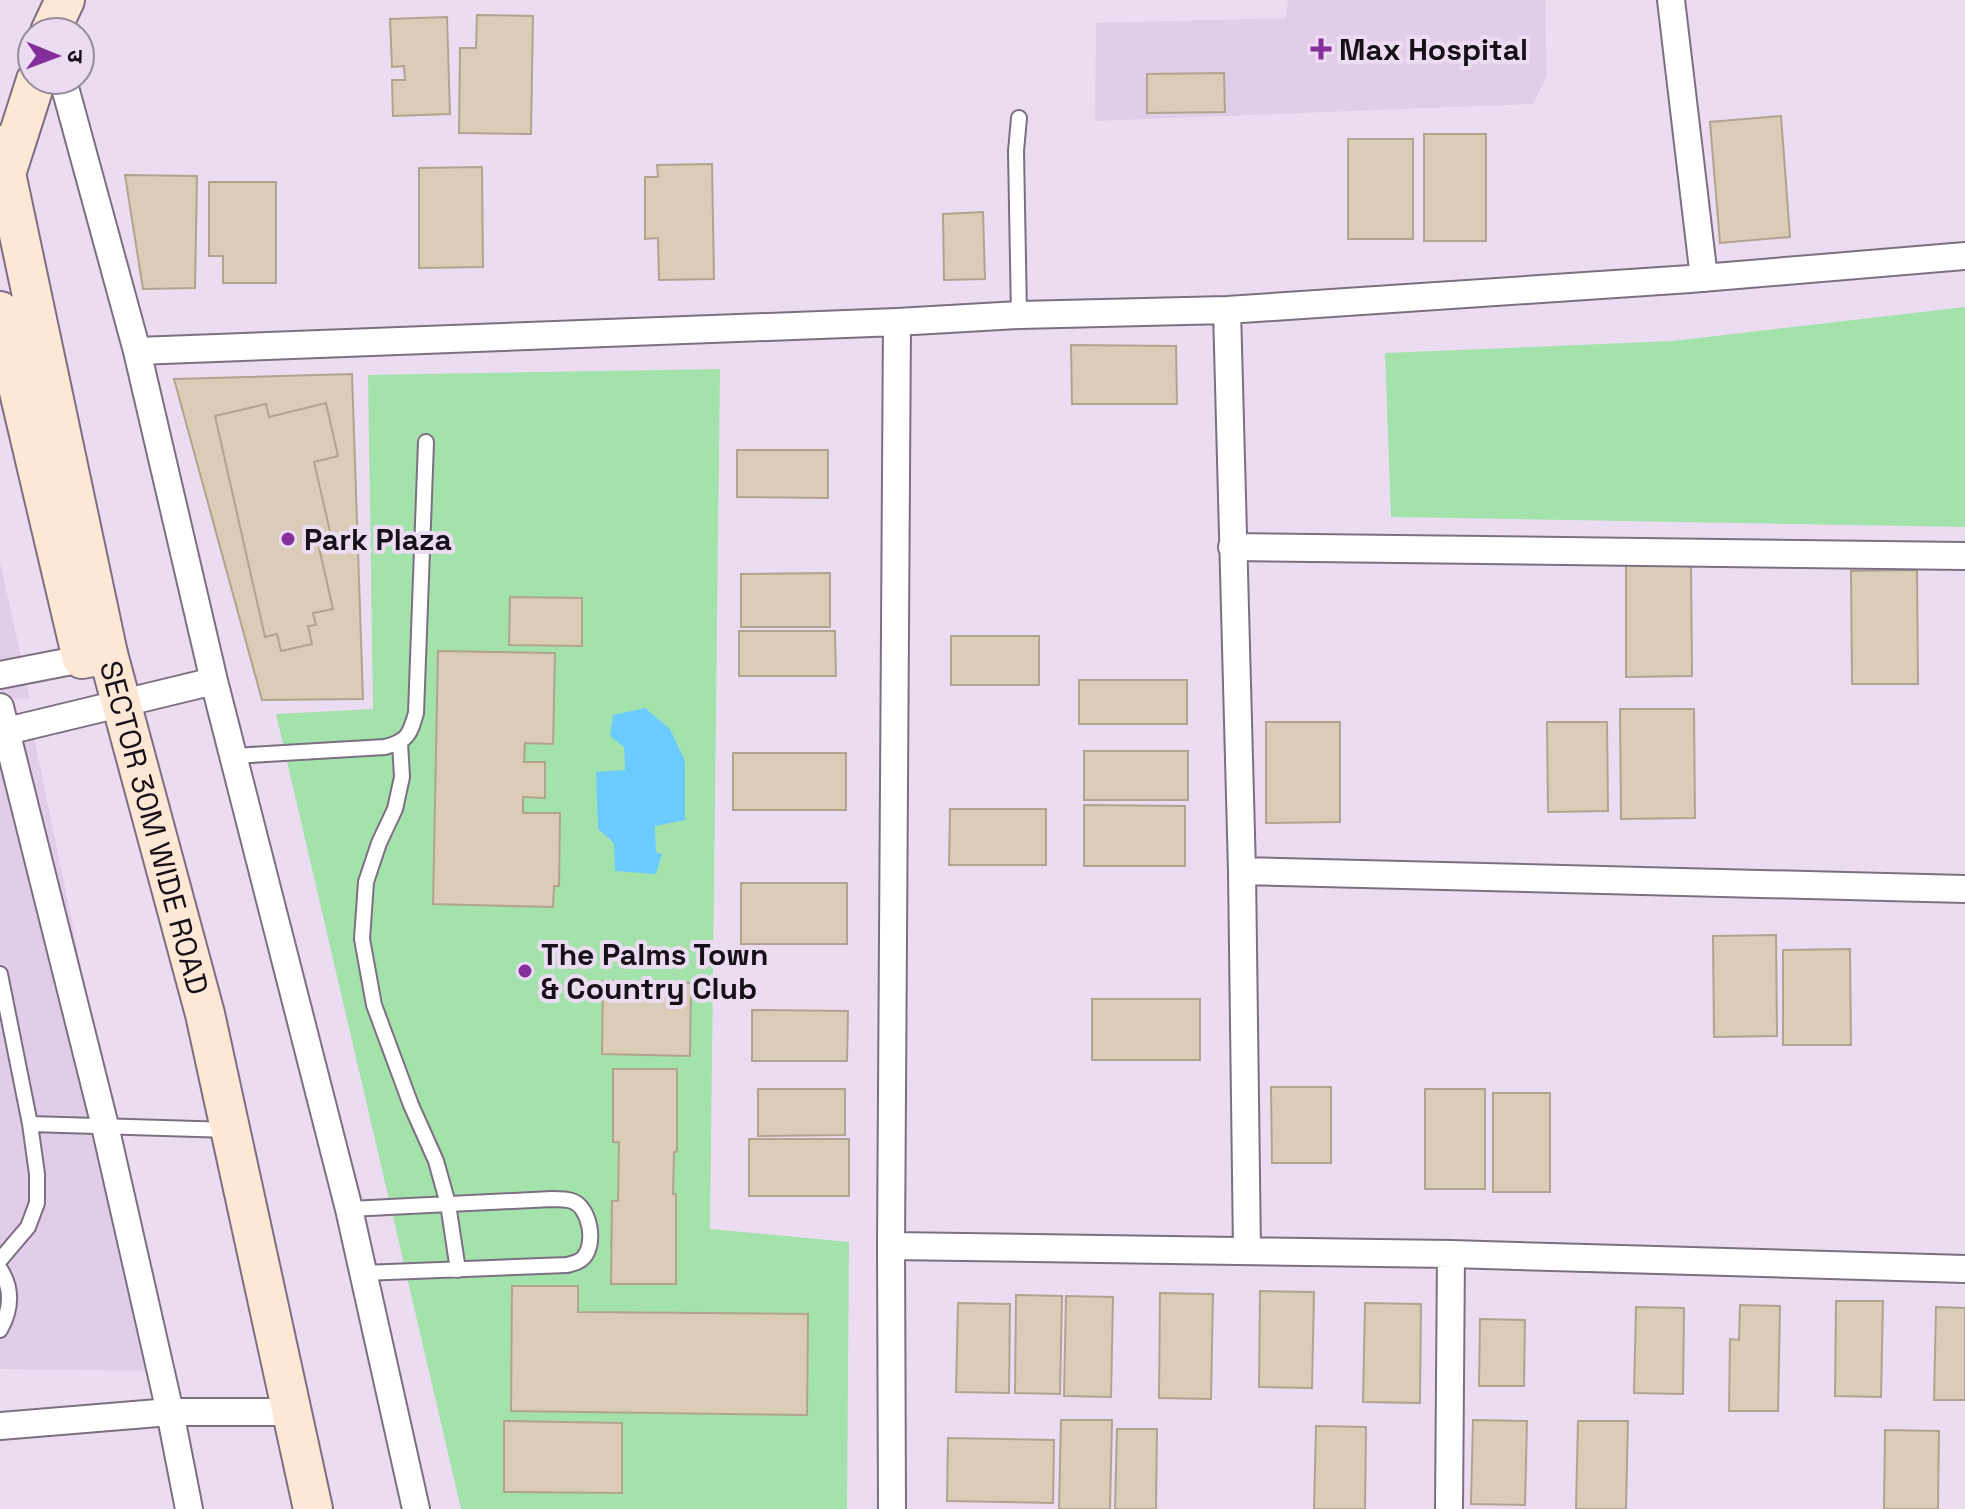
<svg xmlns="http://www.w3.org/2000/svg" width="1965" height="1509" font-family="'Space Grotesk','Noto Sans Devanagari',sans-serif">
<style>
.built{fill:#e2cde8}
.green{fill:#a4e2ac}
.water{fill:#6ccbfe}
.building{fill:#dbccb7;stroke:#b2a38f;stroke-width:2}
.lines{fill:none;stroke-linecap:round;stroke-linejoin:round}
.lane-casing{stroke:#7d6f82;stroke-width:18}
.street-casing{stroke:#7d6f82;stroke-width:30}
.secondary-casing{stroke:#7d6f82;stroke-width:42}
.lane{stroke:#fff;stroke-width:14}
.street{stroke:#fff;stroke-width:26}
.secondary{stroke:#fee7d5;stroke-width:38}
.poi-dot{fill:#852f9c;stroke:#ecdcf1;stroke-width:3}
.labels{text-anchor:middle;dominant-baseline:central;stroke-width:8;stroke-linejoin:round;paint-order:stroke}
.poi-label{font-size:30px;font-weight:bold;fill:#161118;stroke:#ecdcf1;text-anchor:start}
.street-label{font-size:30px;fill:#161118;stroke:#ecdcf1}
</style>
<rect width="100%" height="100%" fill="#ecdcf1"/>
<path class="built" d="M1288,0H1545L1547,76L1533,104L1095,121L1096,23L1286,18Z
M0,561L30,699L0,698Z
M0,716L30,717L164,1371L0,1369Z"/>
<path class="green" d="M1965,307V527L1391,517L1385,353L1673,341Z
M720,369L710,1229L849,1242L847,1509H461L276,714L373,709L368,375Z"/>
<path class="water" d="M645,708L670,729L685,761V820L655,826L656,852L662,854L656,874L615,871L614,843L598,829L596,772L625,770L624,747L610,736L613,715Z"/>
<path class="building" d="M477,15L533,16L531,134L459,133L460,48H476Z
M447,17L450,114L393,116L392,80H405L404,66L392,67L390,19Z
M1224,73L1225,112L1147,113V74Z
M1781,116L1790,237L1720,243L1710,122Z
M1424,134H1486V241H1424Z
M1348,139H1413V239H1348Z
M712,164L714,279L659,280L658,238L645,239V177H658L657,165Z
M482,167L483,267L419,268V168Z
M125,175L197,176L195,288L143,289Z
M209,182H276V283H223V256H209Z
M983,212L985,279L944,280L943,214Z
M1071,345L1176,346L1177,404H1072Z
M352,374L363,699L262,700L174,379Z
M326,403L338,456L314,462L332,540L318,543L333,609L313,613L316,625L308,626L312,644L281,651L277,634L265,637L215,416L266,404L269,417Z
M737,450H828V498L737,497Z
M1691,563L1692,676L1626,677V564Z
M1917,570L1918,684H1852L1851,571Z
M830,573V627H741V574Z
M510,597L582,598V646L509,645Z
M739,631H835L836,676H739Z
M951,636H1039V685H951Z
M438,651L555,653L553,744L525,743L524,762H545V798L523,797V813H560L559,886H554L553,907L433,904Z
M1079,680H1187V724H1079Z
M1620,709H1694L1695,818L1621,819Z
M1266,722H1340V822L1266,823Z
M1547,722H1607L1608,811L1548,812Z
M1084,751H1188V800H1084Z
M733,753H846V810H733Z
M1084,805L1185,806V866H1084Z
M950,809H1046V865H949Z
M741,883H847V944H741Z
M1776,935L1777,1036L1714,1037L1713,936Z
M1850,949L1851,1045H1783V950Z
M603,981L691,983L690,1056L602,1054Z
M1092,999H1200V1060H1092Z
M752,1010L848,1011L847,1061H752Z
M613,1069H677V1152H674L673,1194H676V1284H611L612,1201H618L619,1142H613Z
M1271,1087H1331V1163H1272Z
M758,1089H845V1135L758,1136Z
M1425,1089H1485V1189H1425Z
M1493,1093H1550V1192H1493Z
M749,1139H849V1196H749Z
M512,1286H578V1312L808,1314L807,1415L511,1411Z
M1260,1291L1314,1292L1312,1388L1259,1387Z
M1160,1293L1213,1294L1211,1399L1159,1398Z
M1016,1295L1062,1296L1060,1394L1015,1393Z
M1066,1296L1113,1297L1111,1397L1064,1396Z
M1836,1301H1883L1881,1397L1835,1396Z
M958,1303L1010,1304L1009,1393L956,1392Z
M1365,1303L1421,1304L1420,1403L1363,1402Z
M1740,1305L1780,1306L1778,1411H1729L1730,1339L1739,1340Z
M1636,1307L1684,1308L1683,1394L1634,1393Z
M1936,1307L1965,1308V1400H1934Z
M1480,1319L1525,1320L1524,1386H1479Z
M1061,1420H1112L1110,1509H1059Z
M1473,1420L1527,1421L1525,1505L1471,1504Z
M504,1421L622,1423V1493L504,1492Z
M1578,1421H1628L1626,1509H1576Z
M1316,1426L1366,1427L1365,1509H1314Z
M1117,1429H1157L1156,1509H1115Z
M1885,1430L1939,1431L1938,1509H1884Z
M948,1438L1054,1440L1053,1503L947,1501Z"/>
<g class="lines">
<defs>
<path id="lane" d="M1019,118L1016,151L1019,315
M400,743L402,777L395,809L379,843L366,882L362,939L374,1005L411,1105L436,1161L448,1204L458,1270
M233,756L385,747C408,741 410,734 416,713L426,442
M0,974L30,1124L37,1174V1203L28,1227L0,1260
M30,1124L230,1130
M349,1209L552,1199C558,1199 566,1199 572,1201C590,1207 596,1243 584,1257C580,1262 574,1263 567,1265L363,1273
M0,1269C13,1289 11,1310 0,1330"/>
<path id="street" d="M1671,0L1704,278
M63,80L137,351L214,681
M1227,310L1242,871L1247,1251
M137,351L897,322L1019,315L1227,310L1690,279L1965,256
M1232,547L1965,556
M0,675L82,659
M0,707L105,1126L170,1412L189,1509
M7,731L214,681L349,1209L416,1509
M1242,871L1965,889
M891,1246L1451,1254L1965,1269
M0,1426L170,1412H293
M892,1509L891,1246L897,322
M1449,1509L1451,1254"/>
<g id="secondary">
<path d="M50,32L65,0"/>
<path id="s1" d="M0,145L108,654L205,1014L313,1509"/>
<path d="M6,174L36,80"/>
<path d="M0,311L82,659L108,654"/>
</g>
</defs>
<use href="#lane" class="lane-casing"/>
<use href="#street" class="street-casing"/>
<use href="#secondary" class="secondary-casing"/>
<use href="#lane" class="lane"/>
<use href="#street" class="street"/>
<use href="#secondary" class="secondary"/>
</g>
<g class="poi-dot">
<path d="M1317 37h8v8h8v8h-8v8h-8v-8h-8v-8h8z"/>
<circle cx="288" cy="539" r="8"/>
<circle cx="525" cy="971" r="8"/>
</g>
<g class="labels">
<g class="poi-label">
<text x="1339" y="49">Max Hospital</text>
<text x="304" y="539">Park Plaza</text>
<text x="541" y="954">The Palms Town<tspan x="541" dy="34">&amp; Country Club</tspan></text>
</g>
<g class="street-label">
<text stroke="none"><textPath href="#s1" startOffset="700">SECTOR 30M WIDE ROAD</textPath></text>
</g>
</g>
<g transform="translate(56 56) rotate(91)"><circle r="38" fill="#ecdcf1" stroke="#968b9a" stroke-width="2"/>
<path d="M0-6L14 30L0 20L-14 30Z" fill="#852f9c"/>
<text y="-12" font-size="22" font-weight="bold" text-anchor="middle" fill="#161118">उ</text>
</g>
</svg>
